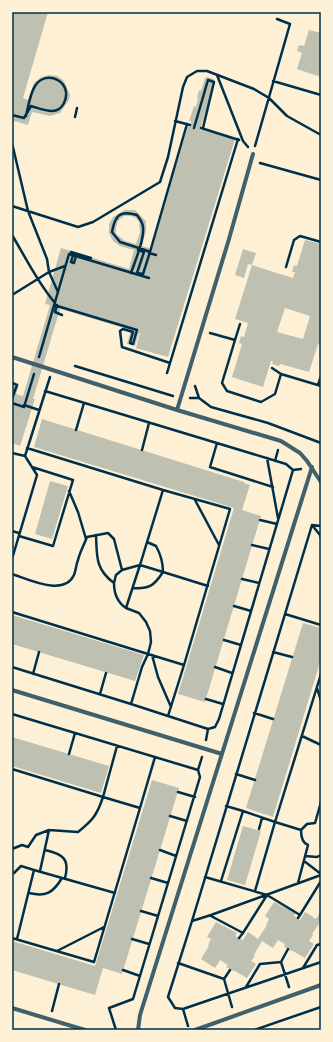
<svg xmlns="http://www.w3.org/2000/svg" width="333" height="1042" font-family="'Titillium Web',sans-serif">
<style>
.building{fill:#bec0b2;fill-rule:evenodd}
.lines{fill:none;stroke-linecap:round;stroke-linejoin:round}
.path{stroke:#003049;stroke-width:2.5}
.minor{stroke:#3f606c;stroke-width:4}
.neatline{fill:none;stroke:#003049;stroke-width:1.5}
</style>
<rect width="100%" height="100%" fill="#fdf0d5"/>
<path class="building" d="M12,12H48L23,98L28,100L34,83L41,77L49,75L57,76L62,79L65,83L70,95L69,100L60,113L50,116L32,112L28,125L14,121L12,126Z
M309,30L321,33V77L297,69L302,53L297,51L299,45L304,46Z
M207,77L214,79L215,82L200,130L202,131V130L235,139L168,357L136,348L140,333H139L135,346L127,344L131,330L60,309L33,399H35L20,446L12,443V382L18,383L19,384L16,394L23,396L50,305L45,304L61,248L129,269L134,250L120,246L113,241L109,233V224L113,217L125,210H135L146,221V231L142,246L152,249L188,126L190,127L191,121H189L194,106L196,107L198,98H197L199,90L201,91L205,78ZM124,216H131L136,218L139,222L140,232L136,244L125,241L116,234V227L118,221Z
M305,240L321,244V345L318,344L309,372L280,364L279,366L272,364L273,361H271L263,387L232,377L242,344L239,343L241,336L244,337L248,323L235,319L252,265L293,278L295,272H292L294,265L297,266ZM285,308L310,316L303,339L277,332Z
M243,249L256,253L252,265L248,264L244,278L235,275Z
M42,419L244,482V483L250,485L242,510L261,516L205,702L178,694L234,508L34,447Z
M50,481L68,486L52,539L35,534Z
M12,615L144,655L135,681L12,644Z
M303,623L321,628V659L273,817L246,808Z
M12,737L109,766L101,793L12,766Z
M152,780L179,788L122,974L103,968L95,995L12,970V941L95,966Z
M243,826L261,831L245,885L227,880Z
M274,902L295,913L294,916L300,920L305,912L316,919L321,911V921L312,934L313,935L309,941L314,944L305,958L291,950L290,951L288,949L284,947L285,944L278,940L273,948L262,941L254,955L255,956L251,961L256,964L247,978L233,970V971L226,967L228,965L220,960L215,968L201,959L209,946L208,945L211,939L207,937L216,922L237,933L235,936L243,940L248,932L258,939L267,925H266L269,919L265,916Z"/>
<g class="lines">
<path class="path" d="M217,75L243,141L248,147
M273,81L321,95
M12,115L24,118L31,106C38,108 45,111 52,111C58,111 62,107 64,103C74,82 46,68 35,86C30,94 28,107 26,116
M75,117L77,108
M175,121L190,125
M194,128L208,80L214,82L203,128
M201,128L239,140
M12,143L28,211L47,259L49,272L58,292
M255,146L290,24L277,19
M260,163L321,180
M12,206L78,227L93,222L160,182L168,157L183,87L187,77L197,71H207L254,89L269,98L287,116L321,135
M12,235C26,258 37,282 55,303
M71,252L91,258
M150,252L187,124
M149,253L156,255
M73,255L71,262L74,263L76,256
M286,267L294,240L300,236L321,242
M131,273C135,261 147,234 142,223C141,220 139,218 137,215C120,210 115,215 112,232L120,242L145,250L150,252L143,274L137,273L144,252L138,250
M12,295L49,272L65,266
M54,305L137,330L133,344L130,343L133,332L123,329L120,331L122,347L170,363
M57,305L55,312L62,315
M210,333L235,340L222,383L227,391L261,402L275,394L281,374L321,386
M235,340L240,324
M39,357L69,254L149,278
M75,366L173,396
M272,368L281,374
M167,373L238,139
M12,385L13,383L17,385L12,399
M318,385L321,376
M195,386L199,398L211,407L268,423L321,443
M45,391L286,464L293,470L301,469
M190,398H199
M12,403L24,407L34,374
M24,405L39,410
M76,430L84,403
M217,443L210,467L273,487
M27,448L163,490L140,565L163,572C154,586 149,589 133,588
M142,450L149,423
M12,453L25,456L50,377
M267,458L278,518
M275,461L278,450
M69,491L78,512L86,539
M195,500L219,545
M260,520L277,524
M312,525L321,526
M12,531L19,533
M19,536L53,546L73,480L32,467
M321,538L320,535L312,525L192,921L168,997L175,1008L183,1009L321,962
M147,542L156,546C161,555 163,562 163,572L208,586
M252,545L269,549
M12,559L37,475L25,456
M12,574C28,579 64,597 74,575C76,570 76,565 78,560C80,552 84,545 87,537L108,533L114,539L122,570L140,565L126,608C117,602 114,594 114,583C95,569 97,556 96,535
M242,579L259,583
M114,583L116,575L122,570
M234,606L251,611
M12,612L148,654L151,642L150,631L146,622L139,613L126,608
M285,614L321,625
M224,640L241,645
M273,652L292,657
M152,655L158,677L171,707
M12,667L131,704L142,667L148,654L184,665L230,509L163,490
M215,667L232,673
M33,674L39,652
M321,674L275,822L301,830L307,824L315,823L321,802
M317,688L321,701
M100,694L106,673
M206,699L223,704
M131,704L208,729L215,727L219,719L293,470
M254,713L273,719
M12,714L198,770
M168,716L184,665
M302,736L321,745
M206,740L208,729
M69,754L75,733
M12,769L103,797L117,746
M236,774L255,780
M178,792L195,797
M243,811L275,822L255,891
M170,816L187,821
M259,829L262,818
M12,849L22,845L28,847L36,835L49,830
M45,850C63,854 70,859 65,878
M160,850L176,856
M305,856L317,857L321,855
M304,861L321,874
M40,871L49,830L78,832C93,820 97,815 103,797L140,808L155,757
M12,873H14L21,866L34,870
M205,877L267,895L300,915L321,881
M151,878L168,883
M221,881L243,811L226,806
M298,883L308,845C302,843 301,836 301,830
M29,893C46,897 53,893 62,878
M141,911L158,916
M211,916L243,933L267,895
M298,918L300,915
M192,921L211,915L321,875
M12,938L94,962L140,808
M239,938L243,933
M17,939L34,870L115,893
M132,939L149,944
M57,951L104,927
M281,962L288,949
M178,963L224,979L232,1007
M303,968L317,945L321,944
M123,970L140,976
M224,979L230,970
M246,987L260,964L281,962L289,987
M183,1009L188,1026
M52,1011L59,984
M116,1030L109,1008L133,999L200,777L198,770L202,757
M254,1030L321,1007"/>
<path class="minor" d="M12,357L177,410L281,441L300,453L307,461L321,482
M177,410L229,239L253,154
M12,690L222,754
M12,1008L85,1030
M138,1030L140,1015L312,467
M195,1030L321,985"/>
</g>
<rect width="333" height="1042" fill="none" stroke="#fdf0d5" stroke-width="26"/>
<rect x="13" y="13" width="307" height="1016" class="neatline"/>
</svg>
